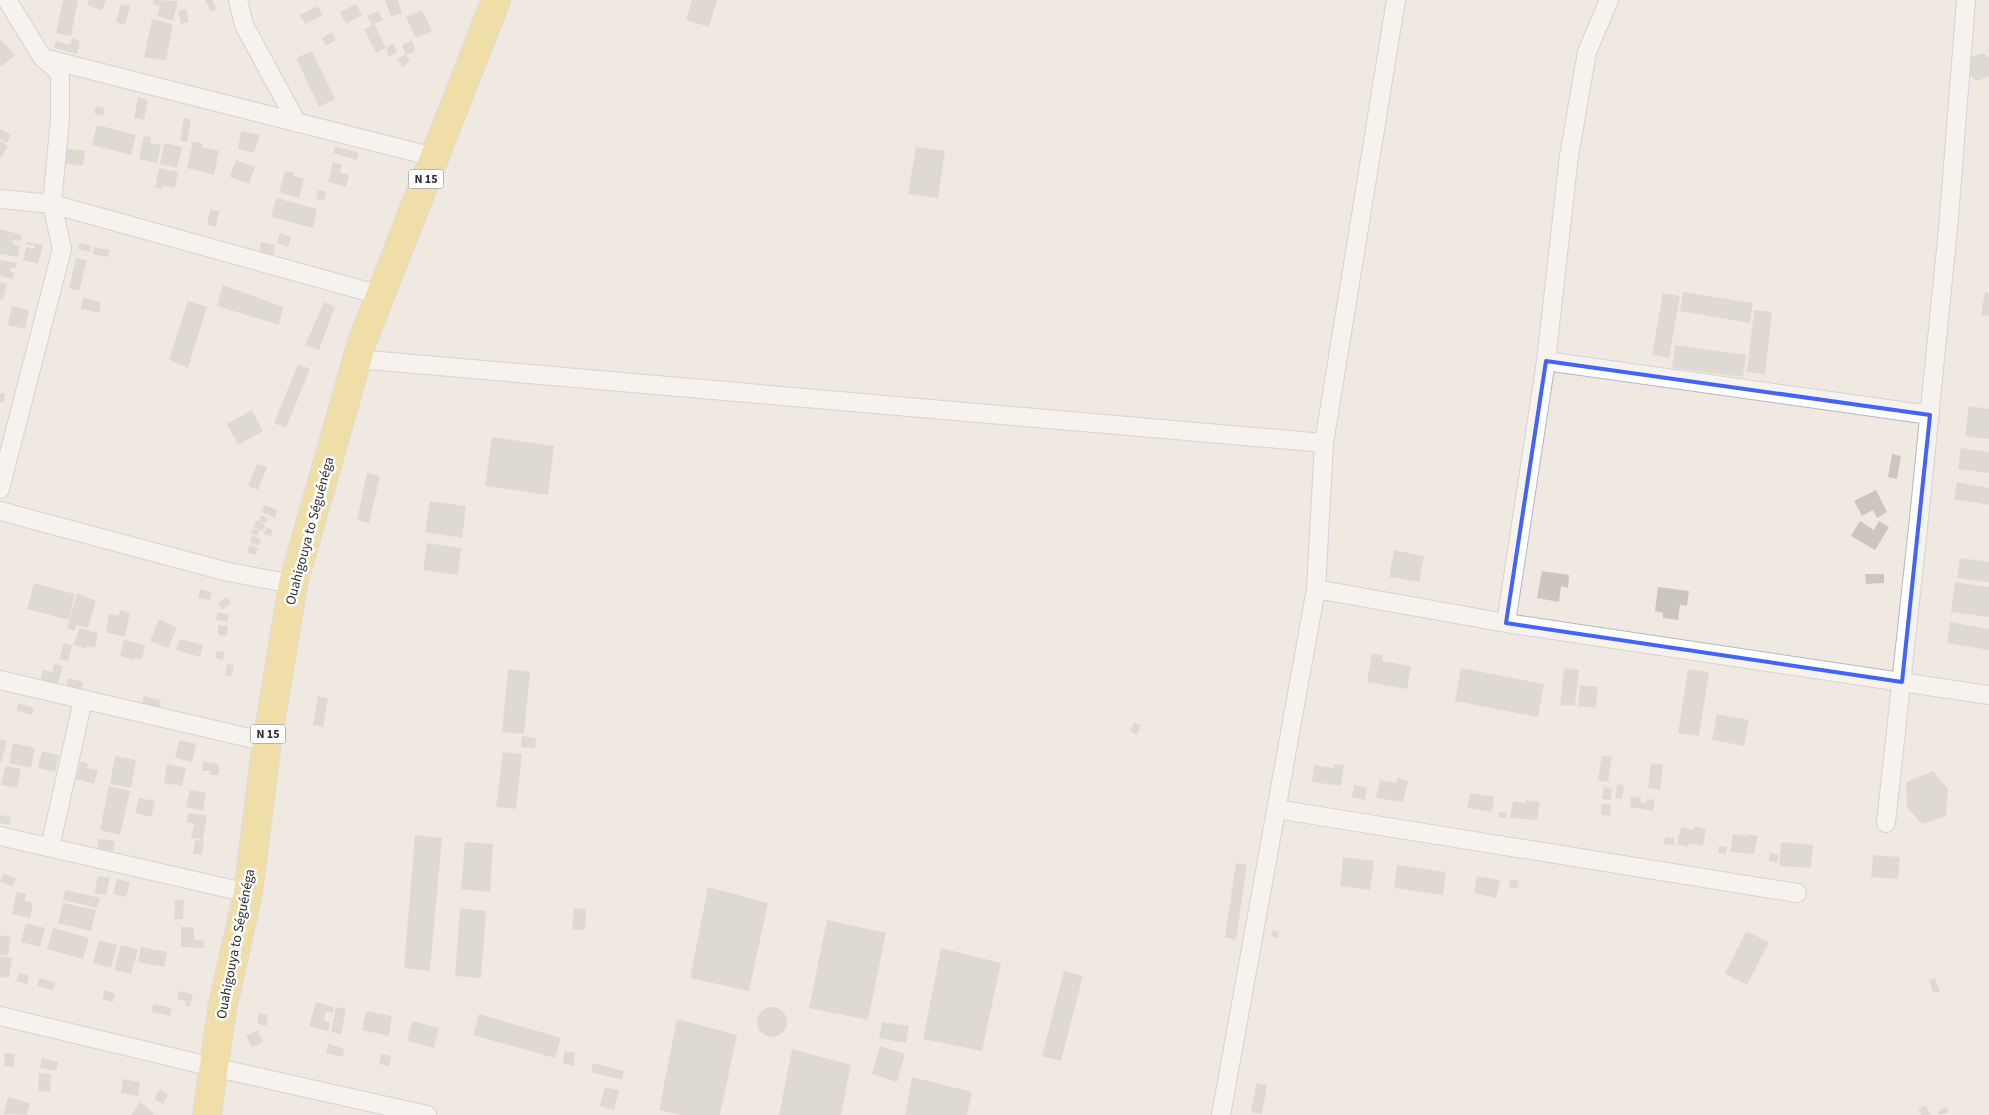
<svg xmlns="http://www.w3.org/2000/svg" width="1989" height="1115" font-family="'Source Sans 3',sans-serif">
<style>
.building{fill:#cbc7bf}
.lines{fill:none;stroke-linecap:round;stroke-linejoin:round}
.minor-casing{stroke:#b4b7c1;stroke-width:20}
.primary-casing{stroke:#c9c9c9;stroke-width:30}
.minor{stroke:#fff;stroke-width:18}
.primary{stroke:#f2d163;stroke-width:28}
.marked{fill:none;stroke:#4264fb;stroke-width:4;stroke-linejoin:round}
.labels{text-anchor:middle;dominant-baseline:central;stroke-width:5;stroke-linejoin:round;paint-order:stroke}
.shield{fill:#fff;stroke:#6d6d6d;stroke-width:1}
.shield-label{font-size:12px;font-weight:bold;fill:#2e2e2e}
.street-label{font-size:14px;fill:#2e2e2e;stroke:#fff}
</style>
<rect width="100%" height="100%" fill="#efe9e1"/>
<path class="building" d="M63,0H78L71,36L56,33Z
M89,0H106L102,11L87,5Z
M154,0L178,1L173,21L157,16L160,6L153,4Z
M205,0H212L217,9L211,12Z
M385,0H398L402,13L391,17Z
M692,0H717L709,27L686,20Z
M121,4L130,6L125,25L116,22Z
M356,4L362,15L346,24L340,12Z
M318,6L323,15L305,24L300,15Z
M186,9L189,22L181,24L178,11Z
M422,10L432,31L416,38L406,17Z
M378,11L383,20L374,24L386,48L376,53L364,29L372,26L367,16Z
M152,19L173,24L166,61L144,57Z
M332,32L336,40L326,46L322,38Z
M72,38L80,41L77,54L54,48L56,41L70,45Z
M0,39L15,55L2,66L0,65Z
M412,40L415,51L406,55L402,45Z
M393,44L398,52L389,57L386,48Z
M312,51L335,99L319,107L296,58Z
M1983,53L1989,58V76L1978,81L1966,74V58Z
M406,55L410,61L402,67L397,58Z
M138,97L148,100L144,120L134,118Z
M96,106L105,108L103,116L94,113Z
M184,118L191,120L187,142L180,141Z
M97,125L136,135L131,155L92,145Z
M0,129L11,135L7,143L0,139Z
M241,131L260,135L254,153L238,149Z
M144,136L151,137L150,143L161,145L157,163L139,159Z
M0,141L8,146L0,159Z
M193,141L203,144L202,147L219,151L214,175L187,168Z
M164,143L182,147L177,168L160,164Z
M335,146L359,153L357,160L333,153Z
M916,147L945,151L938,198L908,194Z
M65,148L85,151L83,166L63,163Z
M236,160L255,167L249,184L230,177Z
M333,162L342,165L340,172L349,175L346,187L328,182Z
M159,168L178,172L175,188L163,185L162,189L155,188Z
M285,171L294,172L293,176L304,179L299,198L279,192Z
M318,190L326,192L324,200L316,199Z
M276,198L317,209L313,228L271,217Z
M210,210L219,211L216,227L207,225Z
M0,229L22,235L21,241L13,240L12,244L20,246L18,257L0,254Z
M280,233L291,237L288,247L277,243Z
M27,242L43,245L38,264L23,260L26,247L34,249L35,246L26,244Z
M261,242L275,245L273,257L259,254Z
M80,243L91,245L90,252L78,249Z
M94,247L110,250L108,257L92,254Z
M76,258L87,260L79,291L69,288Z
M0,260L17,263L15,269L11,268L10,271L15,273L13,279L0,276Z
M0,282L7,284L3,300L0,299Z
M223,285L283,307L279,325L217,306Z
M1683,292L1753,303L1750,323L1680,311Z
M1985,292L1989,293V316L1981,315Z
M1663,293L1680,296L1669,358L1652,355Z
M83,298L101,302L99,313L81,309Z
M188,301L207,307L188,368L169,360Z
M324,302L335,307L319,350L305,345Z
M12,306L29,310L25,329L8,325Z
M1754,310L1772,312L1765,374L1747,372Z
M1675,345L1746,355L1743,377L1672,368Z
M298,364L310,369L286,428L274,423Z
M0,393H5L4,403L0,402Z
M1969,406L1989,409V439L1965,436Z
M252,410L263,431L238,445L227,424Z
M492,437L554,446L548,495L485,486Z
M1961,448L1989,452V473L1958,469Z
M1892,454L1901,456L1897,479L1888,477Z
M257,464L267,467L258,490L248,486Z
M367,473L380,476L369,523L357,520Z
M1957,482L1989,488V505L1954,499Z
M1876,490L1887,512L1877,518L1873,510L1862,516L1854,501Z
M430,501L466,506L462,538L425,532Z
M264,505L278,510L275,518L261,512Z
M261,515L268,518L266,523L259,521Z
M256,520L265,524L263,531L253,527Z
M1860,521L1874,530L1879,521L1889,527L1875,550L1851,536Z
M266,527L273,530L271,536L264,534Z
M253,528L259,531L257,536L251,533Z
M252,536L261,539L259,546L250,542Z
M427,543L461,548L458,575L423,570Z
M250,545L258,548L255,555L247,552Z
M1394,550L1424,556L1419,582L1389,577Z
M1960,558L1989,562V582L1957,578Z
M1542,571L1569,575L1568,588L1561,586L1559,602L1537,598Z
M1865,574H1884V583L1866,584Z
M1955,582L1989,587V617L1951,612Z
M34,583L75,594L69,620L27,609Z
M1658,587L1689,591L1687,606L1680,605L1678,620L1663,618V613L1655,611Z
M200,589L212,592L210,600L198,598Z
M77,593L96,601L88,628L76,625L75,631L67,629Z
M227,597L231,603L222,610L218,603Z
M120,610L130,613L125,637L106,632L109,614L119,616Z
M218,612L229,615L227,622L216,620Z
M159,619L177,628L168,648L150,641Z
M1950,622L1989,629V650L1947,643Z
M218,625L228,626L227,636L218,635Z
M79,628L98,633L95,648L86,646V649L74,645Z
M180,639L203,645L200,657L176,650Z
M124,640L145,645L142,659L135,658L134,660L120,656Z
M64,643L72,646L68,661L59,659Z
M216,651L224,652L223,660L215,658Z
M1372,654L1383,655L1382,661L1411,666L1407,689L1367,682Z
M54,664L63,666L58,684L41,680L43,670L52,672Z
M227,664L234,665L232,676L225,675Z
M1461,668L1544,684L1538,717L1455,701Z
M1564,668L1579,670L1575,706L1560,705Z
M508,669L530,672L524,734L502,732Z
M1688,669L1709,672L1699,736L1678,733Z
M68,678L83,682L81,691L66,686Z
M1580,685L1598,687L1596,708L1578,706Z
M144,696L161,700L159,709L142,705Z
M318,696L328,698L323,727L313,725Z
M18,703L34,708L32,715L16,711Z
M1717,714L1749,720L1744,746L1712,740Z
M1134,722L1141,725L1137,735L1130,731Z
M522,736L536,738L535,748L521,747Z
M0,739L7,741L1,763H0Z
M179,740L196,744L192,762L175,758Z
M13,743L35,748L31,768L9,763Z
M42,751L59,755L55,772L38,768Z
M503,752L522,754L516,809L496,807Z
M1602,755L1612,757L1608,782L1598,780Z
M115,756L136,760L131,788L110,784Z
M81,761L88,764L87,768L98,770L94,784L76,779Z
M203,762L219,764V775H210V771H202Z
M1651,763L1663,765L1660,790L1648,788Z
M167,764L186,768L182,786L164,783Z
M1334,764L1344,765L1341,786L1312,782L1314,765L1334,768Z
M5,766L21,769L17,788L1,785Z
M1933,771L1948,789L1946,816L1922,824L1907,807L1906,782Z
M1397,778L1408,781L1403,802L1376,798L1380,780L1396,783Z
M1617,784L1624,785L1622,799L1615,798Z
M1354,785L1367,788L1365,800L1352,797Z
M109,786L130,791L120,835L100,830Z
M1604,787L1612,789L1611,800L1602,799Z
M190,790L206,793L203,811L186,807Z
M1470,793L1494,797L1492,812L1467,808Z
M1631,796L1641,798L1640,802L1646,803L1647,799L1655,800L1653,811L1630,807Z
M139,798L155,801L151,817L135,813Z
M1526,800L1540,802L1537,820L1510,818L1513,801L1526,803Z
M1601,804L1611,805L1610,816L1601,815Z
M1499,812L1507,813V818L1499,817Z
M188,813L207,815L203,840L191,838L194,824L187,822Z
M0,815L11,817L9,825L0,823Z
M1694,826L1706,829L1703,846L1689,843L1688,847L1677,844L1681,827L1694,830Z
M1733,834L1747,836V834L1758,836L1754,854L1730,852Z
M415,835L442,838L430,971L404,968Z
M1665,837L1674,838V845L1664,844Z
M98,839L115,841L113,851L97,848Z
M195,840L204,841L202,855L193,854Z
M465,842L493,844L490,892L461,889Z
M1781,842L1813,845L1811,868L1779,866Z
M1719,846L1727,847L1726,854L1718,853Z
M1770,853L1779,855L1777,863L1769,861Z
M1873,855L1900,857L1898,879L1871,877Z
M1343,857L1374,861L1370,890L1340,886Z
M1236,863L1247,865L1236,940L1225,937Z
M1397,865L1446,872L1443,895L1394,888Z
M3,874L16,878L13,886L0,882Z
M98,876L110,878L106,895L94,893Z
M1477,876L1500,880L1496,898L1474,893Z
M117,879L130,882L126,897L113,894Z
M1509,879L1519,881L1517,888H1510Z
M708,887L768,903L749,991L690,978Z
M65,890L100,898L97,908L63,900Z
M16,892L26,894L25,901L33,903L30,918L12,914Z
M175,900H184L183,919H174Z
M63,903L96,910L91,931L58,923Z
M460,908L486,911L481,978L455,976Z
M574,908L586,909L585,930L572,929Z
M827,920L886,933L868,1020L809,1008Z
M26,923L45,928L40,947L21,942Z
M181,927H194V940L204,941V948L181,947Z
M53,928L89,938L83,959L47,949Z
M1273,930L1279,932L1278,938L1271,937Z
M1746,931L1769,942L1747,985L1725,974Z
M0,935L11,937L8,956L0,955Z
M99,940L117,945L111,968L93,963Z
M121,945L138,949L131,974L114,970Z
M141,947L167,952L164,967L138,962Z
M941,948L1001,963L982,1051L923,1039Z
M0,956L12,958L9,978L0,977Z
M1064,971L1083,976L1061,1061L1042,1056Z
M19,973L29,976L27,984L16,981Z
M39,978L55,982L53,990L37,986Z
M1935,978L1940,992H1933L1929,980Z
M105,990L115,994L113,1002L102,999Z
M179,991L193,994L190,1007L185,1006L186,1001L177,999Z
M316,1002L334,1007L333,1013L326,1011L324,1021L330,1023L328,1031L309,1026Z
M153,1004L172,1008L170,1016L152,1012Z
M757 1022a15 15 0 1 1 30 0a15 15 0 1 1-30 0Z
M336,1007L346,1009L341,1034L331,1032Z
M366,1011L392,1016L389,1036L362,1030Z
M259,1013L268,1015L266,1026L257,1024Z
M479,1014L561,1038L555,1058L473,1035Z
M677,1019L737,1035L720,1115H681L659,1110Z
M412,1021L439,1028L434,1048L407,1041Z
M882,1022L909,1026L906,1043L879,1038Z
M257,1030L263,1042L252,1047L246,1036Z
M328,1044L345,1049L342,1057L326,1053Z
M880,1046L905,1054L897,1082L872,1074Z
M792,1049L851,1065L841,1115H779Z
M564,1051L575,1053L574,1066L563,1064Z
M5,1053L15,1054L14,1067L4,1066Z
M381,1054L391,1056L389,1066L379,1064Z
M42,1058L58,1062L56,1071L40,1068Z
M593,1063L624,1071L622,1080L591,1072Z
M39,1073L51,1074L50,1092L38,1091Z
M912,1077L972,1092L967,1115H905Z
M123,1079L140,1082L138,1096L121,1093Z
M1256,1083L1267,1085L1262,1114L1251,1112Z
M605,1087L619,1090L614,1110L600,1106Z
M160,1089L168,1094L163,1104L154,1099Z
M8,1097L30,1103L27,1115L4,1114Z
M140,1102L154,1113L152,1115H131Z
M1925,1105L1931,1115H1922L1918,1109Z
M1946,1107L1949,1112L1939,1115L1937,1112Z"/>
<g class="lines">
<defs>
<path id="minor" d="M238,0L244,25L297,123
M47,59L434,157
M0,199L52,204L380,295
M357,359L1324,443
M1546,361L1930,415
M0,489L62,249L52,204L60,119V73L42,57L7,0
M0,511L228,572L293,584
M1316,589L1506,623L1989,695
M1506,623L1546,361L1569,156L1587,52L1609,0
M0,680L267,742
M1276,809L1797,893
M1886,823L1920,509L1948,229L1966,0
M0,836L248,893
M50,847L83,700
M0,1016L213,1067L427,1115
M1221,1115L1316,589L1324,443L1396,0"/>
<path id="primary" d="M207,1115L222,1009L248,893L267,742L293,584L362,342L496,0"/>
</defs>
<use href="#minor" class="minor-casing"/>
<use href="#primary" class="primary-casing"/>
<use href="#minor" class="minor"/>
<use href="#primary" class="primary"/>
</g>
<path d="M0 0H1989V1115H0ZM1546,361L1930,415L1902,682L1506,623Z" fill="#efe9e1" fill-opacity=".55" fill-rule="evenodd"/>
<path class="marked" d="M1546,361L1930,415L1902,682L1506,623Z"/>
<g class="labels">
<g class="shield">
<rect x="408.5" y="169.5" width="35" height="19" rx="4"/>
<rect x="250.5" y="724.5" width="35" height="19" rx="4"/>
</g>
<g class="shield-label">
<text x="426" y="179">N 15</text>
<text x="268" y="734">N 15</text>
</g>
<g class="street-label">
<text transform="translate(310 531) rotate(-75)">Ouahigouya to Séguénéga</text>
<text transform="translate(236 944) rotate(-79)">Ouahigouya to Séguénéga</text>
</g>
</g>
</svg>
